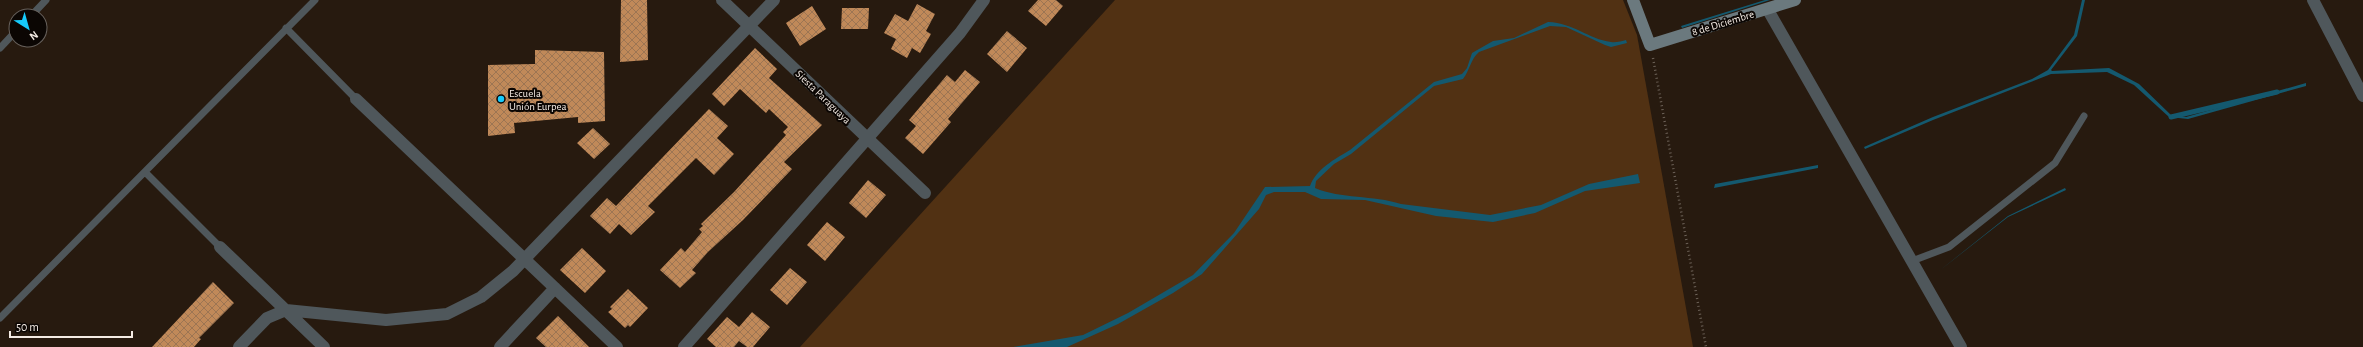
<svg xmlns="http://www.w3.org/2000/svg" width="2363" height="347" font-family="'Alegreya Sans',sans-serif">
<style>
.grass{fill:#513113}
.water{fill:#14596f}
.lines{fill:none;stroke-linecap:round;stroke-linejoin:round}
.stream{stroke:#14596f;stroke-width:5}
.building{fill:url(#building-cross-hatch)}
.path{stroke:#6c6157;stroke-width:2.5;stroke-dasharray:1 3;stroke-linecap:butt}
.lane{stroke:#4f575b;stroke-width:7}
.street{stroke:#4f575b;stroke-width:12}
.secondary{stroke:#6b797e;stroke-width:12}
.poi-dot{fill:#16cafb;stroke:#0b0603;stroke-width:1.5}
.labels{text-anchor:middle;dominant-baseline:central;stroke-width:4;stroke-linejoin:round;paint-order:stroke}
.street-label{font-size:11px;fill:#f4ebe4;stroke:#0b0603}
.poi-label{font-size:11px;fill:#f4ebe4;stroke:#0b0603;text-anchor:start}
</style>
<defs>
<pattern id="building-cross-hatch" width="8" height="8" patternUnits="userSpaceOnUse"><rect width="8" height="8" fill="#c08959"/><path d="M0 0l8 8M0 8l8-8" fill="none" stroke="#9c7553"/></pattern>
</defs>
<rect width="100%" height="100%" fill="#271a0f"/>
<path class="grass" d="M1115,0H1623L1637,35L1693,347H800Z"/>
<path class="water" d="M1765,0H1770L1682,28L1681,26Z
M2082,0H2085L2077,36L2051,70L2052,71L2109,68L2139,84L2171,115L2186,117L2306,83V86L2188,119L2169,117L2134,85L2107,72L2051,74L1933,120L1865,149L1864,147L1933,117L2032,79L2048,70L2074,35Z
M1548,22C1574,23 1588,39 1611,42C1615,43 1622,41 1626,40L1627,43L1611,47L1605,45L1566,27L1550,26L1479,52C1470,60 1470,70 1463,79L1434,86L1351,154L1334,164L1316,181L1315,188C1341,199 1373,195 1401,204L1490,215L1541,205L1589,184L1638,174L1640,183L1585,191L1535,213L1493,222L1436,216L1365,200L1321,199L1305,192H1274L1266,195L1259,209L1202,274L1173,293L1118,324L1067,347H1013L1083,335L1128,313L1193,275L1234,233L1265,187L1310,186C1316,169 1335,159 1350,150L1434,82L1462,74L1467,68L1472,53L1493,41L1514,38Z
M1818,165V168L1714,188L1715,184Z
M2065,188L2066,190L2008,217L1939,271L2008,216Z"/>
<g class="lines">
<path class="stream" d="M2171,117L2277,92"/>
</g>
<path class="building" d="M621,0H647L648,60L620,62Z
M1038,0H1056L1063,6L1046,26L1028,11Z
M917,4L935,14L926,31L931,34L920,53L912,48L907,58L891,49L896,39L884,33L895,14L908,21Z
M812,6L826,29L800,46L786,23Z
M842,8H869L868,29H841Z
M1007,31L1027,48L1007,72L987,54Z
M755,48L777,69L769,78L822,125L784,162L792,169L743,220L708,252L692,270L696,273L680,288L660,270L681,248L685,252L702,232L699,229L703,226L701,224L734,192L786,135L783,132L788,127L769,109L766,113L740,89L724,106L712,94Z
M535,50L604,52L605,121L578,123V117L514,123L515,133L488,136V65L535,64Z
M965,70L980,82L948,119L951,122L923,154L905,138L916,126L909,120L947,75L955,82Z
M709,109L728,126L717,138L734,154L714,175L696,158L648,206L655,212L631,235L619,224L610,234L590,216L607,198L616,206Z
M593,128L610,144L594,159L577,143Z
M868,180L886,195L866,218L849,203Z
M827,222L845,237L825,261L807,245Z
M582,248L606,271L585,293L560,270Z
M790,268L807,282L787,305L770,290Z
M213,282L234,303L199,338L201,339L194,347H152Z
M628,289L648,308L630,327L628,325L625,328L608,312L612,309L610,307Z
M752,312L770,327L753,347H747L739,341L734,347H716L707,339L727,317L739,327Z
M558,316L589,347H546L536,338Z"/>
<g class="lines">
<path class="path" d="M1653,58L1706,347"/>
<path class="lane" d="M31,16L46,0
M286,28L356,99
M0,48L16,31
M145,172L220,247
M1912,261L1949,247L2055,163L2084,116
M0,318L315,0"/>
<path class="street" d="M722,0L925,193
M2313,0L2363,96
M1768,10L1961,347
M356,99L617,347
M220,247L324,347
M239,347L267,318L286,310L386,320L447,314L481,297L513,271L774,0
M500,347L555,288
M684,347L960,33L984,0"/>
<path class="secondary" d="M1633,0L1650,45L1795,0"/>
</g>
<circle class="poi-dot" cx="501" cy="99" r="4"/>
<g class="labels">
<g class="street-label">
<text transform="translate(1723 23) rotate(-17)">8 de Diciembre</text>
<text transform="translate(823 97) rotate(44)">Siesta Paraguaya</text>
</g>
<g class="poi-label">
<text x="509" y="93">Escuela<tspan x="509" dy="13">Unión Eurpea</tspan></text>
</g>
</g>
<g transform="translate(28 28) rotate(143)"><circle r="19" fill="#0b0603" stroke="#68625d"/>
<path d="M0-3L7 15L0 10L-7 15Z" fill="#16cafb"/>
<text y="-6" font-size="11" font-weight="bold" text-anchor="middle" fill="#f4ebe4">N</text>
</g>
<path d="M10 331v6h122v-6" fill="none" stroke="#f4ebe4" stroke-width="2"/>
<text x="16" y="331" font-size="12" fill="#f4ebe4" stroke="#0b0603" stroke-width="3" paint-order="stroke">50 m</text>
</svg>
